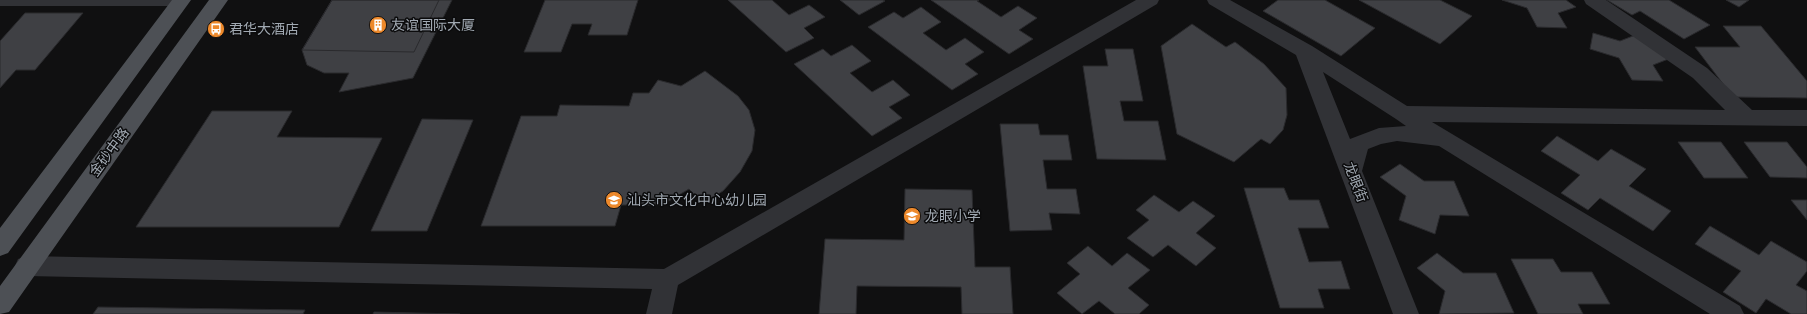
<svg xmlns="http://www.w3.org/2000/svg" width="1807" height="314" font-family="'Space Grotesk','Noto Sans SC',sans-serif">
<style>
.building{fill:#3f4044;stroke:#2a2a2d}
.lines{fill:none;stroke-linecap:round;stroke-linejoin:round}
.lane{fill:#313236;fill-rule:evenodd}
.street{fill:#313236;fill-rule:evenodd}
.primary{fill:#4d5055;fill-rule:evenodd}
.labels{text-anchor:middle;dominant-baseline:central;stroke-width:3;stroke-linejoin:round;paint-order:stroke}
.poi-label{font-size:14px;fill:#a1a9b2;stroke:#0b0b0c;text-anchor:start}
.street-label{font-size:14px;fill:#a1a9b2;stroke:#0b0b0c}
</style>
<rect width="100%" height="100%" fill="#101011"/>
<path class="building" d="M332,0H452L413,78L339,92L349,73H324L307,65L302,50Z
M332,0H439L414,52L302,50Z
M545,0H638L627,35H588L592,24H572L561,52H524Z
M728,0H772L789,15L809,5L825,17L804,28L814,38L786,52Z
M840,0H883L885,1L859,15Z
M931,0H979L977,1L1001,17L1018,6L1037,18L1019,30L1033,39L1009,54Z
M1278,0H1325L1375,28L1341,56L1263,11Z
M1359,0H1440L1472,16L1440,44Z
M1502,0H1566L1576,7L1558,13L1567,28L1537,27L1527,8Z
M1607,0H1669L1710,25L1684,39L1640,11L1632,15Z
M1726,0H1749L1739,7Z
M921,7L941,22L923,33L946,50L965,38L984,52L965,64L978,74L952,90L868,27L894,12L903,18Z
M25,13H83L35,70H16L0,88V41Z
M1192,24L1226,47L1235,42L1264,64L1286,88L1287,115L1283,130L1270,144L1261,139L1234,162L1177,134L1161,46Z
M1723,26H1761L1807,81V98L1733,97L1695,47H1740Z
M1593,33L1620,41L1638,34L1671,58L1653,65L1663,81L1632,80L1619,58L1590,49Z
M852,45L871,61L850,73L872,92L893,80L910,95L889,107L902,118L872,136L794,64L823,49L831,56Z
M1105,49H1133L1143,101H1120L1124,121H1158L1166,160L1097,159L1083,66H1108Z
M705,71L738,96L749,110L755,130L752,151L740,172L723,191L703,203L689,189L662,205H621L615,226H481L521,116H557L560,105L629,106L633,93H649L658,80L681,86Z
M212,111H292L277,137L382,138L339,227H136Z
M422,119L473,120L427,231H371Z
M1000,124H1038L1040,135H1068L1072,160H1043L1047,189H1076L1080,214L1049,213L1052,230L1010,231Z
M1557,136L1598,161L1611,149L1646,169L1629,186L1671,211L1653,231L1600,198L1588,210L1561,193L1580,175L1541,151Z
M1678,142H1721L1748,178H1704Z
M1744,142H1787L1807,167V178L1770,177Z
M1400,164L1424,181H1454L1469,216L1440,215L1435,234L1399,220L1406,196L1380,177Z
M1244,188H1284L1289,200H1319L1329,228H1298L1309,262L1341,261L1350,289H1318L1324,308H1280Z
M905,189L972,190L975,267H1010L1013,314H962L961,287L857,286L856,314H819L825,239L904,240Z
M1154,195L1179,212L1193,201L1215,216L1196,233L1216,248L1196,266L1168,245L1153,257L1127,238L1149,220L1136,210Z
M1791,200H1807V220Z
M1710,226L1759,255L1771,241L1807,262V271L1796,285L1807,291V314H1791L1766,299L1756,313L1723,292L1741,271L1695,244Z
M1088,246L1112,266L1127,253L1150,270L1128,288L1149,305L1139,314H1115L1099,301L1082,314L1057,293L1080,274L1067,263Z
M1437,253L1463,273H1496L1514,313L1439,314L1445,291L1417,268Z
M1511,259H1553L1561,272H1592L1610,304H1578L1583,314H1538Z
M98,307L305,310L303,314H93Z
M374,312L460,314H373Z"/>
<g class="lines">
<path class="lane" d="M0,0H185L187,2L181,6H0Z"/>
<path class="street" d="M1136,0H1159L1157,4L678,285L672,314H646L652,289L27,276L18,273L15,266L18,259L27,256L664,269Z
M1207,0H1230L1312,46L1407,106L1725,110L1693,78L1586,4L1584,0H1606L1707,68L1752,110H1807V126L1432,122L1740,306L1744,314H1710L1439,146L1397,141L1381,144L1368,149L1362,171L1419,314H1393L1296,55L1209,4ZM1323,72L1396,119L1406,126L1379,128L1350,139Z"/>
<path class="primary" d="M172,0H191L8,253L0,256V228Z
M209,0H228L9,312L0,314V286Z"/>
</g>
<defs>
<symbol id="building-disc" viewBox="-11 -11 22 22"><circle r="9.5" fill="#ed892b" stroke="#0b0b0c"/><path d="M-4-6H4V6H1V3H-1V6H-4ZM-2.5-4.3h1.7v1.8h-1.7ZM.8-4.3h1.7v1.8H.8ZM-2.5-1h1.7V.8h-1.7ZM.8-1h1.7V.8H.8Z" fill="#fff"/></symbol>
<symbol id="bus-disc" viewBox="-11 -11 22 22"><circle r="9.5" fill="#ed892b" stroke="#0b0b0c"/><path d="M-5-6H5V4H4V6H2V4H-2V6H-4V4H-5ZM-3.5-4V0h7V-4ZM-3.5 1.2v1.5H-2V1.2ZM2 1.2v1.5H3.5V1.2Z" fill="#fff"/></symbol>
<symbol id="school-disc" viewBox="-11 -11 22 22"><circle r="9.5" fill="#ed892b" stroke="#0b0b0c"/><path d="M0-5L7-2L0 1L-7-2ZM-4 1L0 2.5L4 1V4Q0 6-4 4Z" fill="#fff"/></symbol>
</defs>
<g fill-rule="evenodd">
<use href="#building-disc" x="368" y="15" width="20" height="20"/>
<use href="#bus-disc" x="206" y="19" width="20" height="20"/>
<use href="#school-disc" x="604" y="190" width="20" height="20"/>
<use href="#school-disc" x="902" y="206" width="20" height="20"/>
</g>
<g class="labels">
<g class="poi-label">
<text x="391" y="25">友谊国际大厦</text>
<text x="229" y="29">君华大酒店</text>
<text x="627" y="200">汕头市文化中心幼儿园</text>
<text x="925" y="216">龙眼小学</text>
</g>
<g class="street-label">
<text transform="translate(109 152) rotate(-54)">金砂中路</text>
<text transform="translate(1356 182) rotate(69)">龙眼街</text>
</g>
</g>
</svg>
